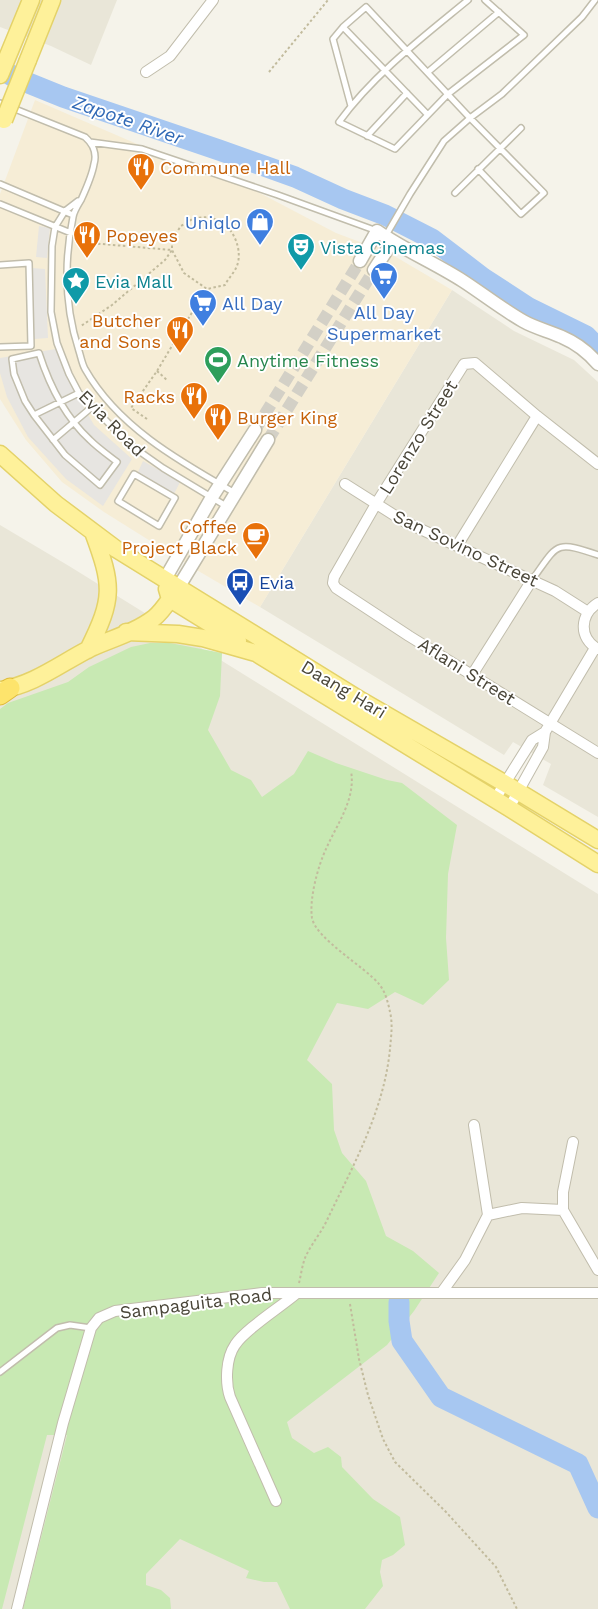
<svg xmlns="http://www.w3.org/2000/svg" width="598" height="1609" font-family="'Work Sans',sans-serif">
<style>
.residential{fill:#e9e6d8}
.commercial{fill:#f6edd6}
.green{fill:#c8e9b3}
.parking{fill:#e7e5e1}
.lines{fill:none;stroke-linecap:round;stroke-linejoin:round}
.river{stroke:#a7c7f1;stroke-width:21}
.tertiary-tunnel{stroke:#d3d0c6;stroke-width:12;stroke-dasharray:12 6;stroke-linecap:butt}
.service-casing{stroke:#c1bdac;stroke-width:8}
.minor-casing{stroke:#c1bdac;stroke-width:12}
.tertiary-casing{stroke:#c1bdac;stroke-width:15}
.primary-casing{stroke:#e4d269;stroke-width:19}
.motorway-casing{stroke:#debb3b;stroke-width:21}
.path{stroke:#c2bb9d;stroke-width:2;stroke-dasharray:2.5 2.5;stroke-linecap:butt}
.service{stroke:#fff;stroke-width:5}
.minor{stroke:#fff;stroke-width:10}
.tertiary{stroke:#fff;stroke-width:12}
.primary{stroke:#fef19a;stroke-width:16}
.motorway{stroke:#fde46c;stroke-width:19}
.primary-bridge-casing{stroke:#e4d269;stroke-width:19;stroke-linecap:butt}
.primary-bridge{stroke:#fef19a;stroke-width:16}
.labels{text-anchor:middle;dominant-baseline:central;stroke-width:4;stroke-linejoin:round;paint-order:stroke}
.food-label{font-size:18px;fill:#c56008;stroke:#fff;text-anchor:start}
.shop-label{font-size:18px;fill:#366cbe;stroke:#fff;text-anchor:end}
.culture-label{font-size:18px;fill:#0d838f;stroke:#fff;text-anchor:start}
.leisure-label{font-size:18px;fill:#27864d;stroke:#fff;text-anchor:start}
.street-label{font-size:18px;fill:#494538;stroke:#fff}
.transit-label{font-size:18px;fill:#164399;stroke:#fff;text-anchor:start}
.water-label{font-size:19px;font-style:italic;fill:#3069b6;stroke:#fff}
</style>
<rect width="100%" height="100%" fill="#f5f3ea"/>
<path class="residential" d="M0,0H117L91,65L51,46L0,27Z
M452,290L514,331L574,360L598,382V817L543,785L551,764L513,742L504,755L260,607Z
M0,525L69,566L598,894V1609H0Z"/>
<path class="commercial" d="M35,100L144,147L239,182L336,233L368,245L379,247L452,290L260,607L195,569L104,512L62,482L26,440L0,399V194Z"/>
<path class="green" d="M150,643H170L222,653L220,696L208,730L231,770L251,780L262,797L294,774L308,751L336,763L387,780L402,783L457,825L448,874L446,938L449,980L423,1005L395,992L368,1009L337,1003L307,1060L332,1084L334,1130L342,1153L366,1181L386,1236L413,1251L439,1273L414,1311L387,1345L287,1422L292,1438L314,1453L328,1447L341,1457L342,1467L373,1499L400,1517L405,1545L393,1555L382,1560L380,1572L383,1586L365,1609H290L277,1582H264L246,1578L249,1571L180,1539L146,1574V1585L161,1590L170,1598L171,1609H23L67,1435H47L2,1609H0V709L8,703L68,682L89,667L108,658L131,647Z"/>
<path class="parking" d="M39,226L50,228L47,258L36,257Z
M32,268L45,269L48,338L34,339Z
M56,349L67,378L94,425L132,459L103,506L66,479L28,437L7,397L0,373V358Z
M143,461L180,482L174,494L138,472Z"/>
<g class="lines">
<path class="river" d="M0,69L16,78L63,97L219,150L295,177L343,199L385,215L432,239L483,278L529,308L586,336L598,348
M399,1302V1321L402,1341L441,1397L578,1464L598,1508"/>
<path class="tertiary-tunnel" d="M255,430L360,261
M268,440L374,270"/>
<defs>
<path id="service" d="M468,0C423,37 374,74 339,122L395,149L448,94L524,35L485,0
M343,27L427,114
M428,72L499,12
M0,103L85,137C93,144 97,154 94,164C92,176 86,189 81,200C78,205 74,211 73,217C64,261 65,308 79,351C81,357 82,364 85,369C118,427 179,461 235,493
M351,106L333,39L343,27L366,7L470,118L544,193L521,214L478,169
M367,136L407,93
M90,142L142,149L278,195L377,231
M0,184L73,215
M455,193L521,128
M78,201L65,211L55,227L52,246L51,312L57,343L69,374L79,393L129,444L163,468L226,506
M0,204L71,233
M385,237L410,194L444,141L470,118L502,94L582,17L595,0
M0,265L29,263L31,346L0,347
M39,353C49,384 66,418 90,440C98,448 108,455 117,462L100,485L65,455L34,415L25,401L14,374L12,359Z
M34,415L79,393
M53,440L92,407
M134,474L175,498L159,526L118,501Z
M532,580C558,544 554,540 598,555
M0,1372L57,1328L70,1325L91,1328"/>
<path id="minor" d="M146,72L170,56L213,0
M598,464L537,416L475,363L464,364L376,504L334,577L333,583L336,588L409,636L598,753
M345,484L405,522L555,591L588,612
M457,546L537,416
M598,603C580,614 578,638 598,649
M472,675L532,580
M495,799L532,740L545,732
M509,808L543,747L545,732L595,648
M573,1142L563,1192V1210L598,1270
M488,1215L522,1208L563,1210
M442,1292L465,1260L488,1215L474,1125
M276,1501L230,1397C225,1382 226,1358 235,1345C245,1329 281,1307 297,1293
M17,1609L63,1423L91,1328L99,1318L115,1311L262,1293H598"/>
<path id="tertiary" d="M360,261L377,231C404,250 435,263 463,281C483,294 502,309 523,321C535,328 549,331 562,337C576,343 588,352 598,364
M374,270L392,242
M165,579L212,497L255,430
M178,588L268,440"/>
<path id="primary" d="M28,60L52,0
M0,75L31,0
M0,454L56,504L116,549L362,701L504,783L598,840
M167,589L170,599L238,641
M126,632L178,634L203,638L256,653L509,808L598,864
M88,650C114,598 113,586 93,532
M0,690C34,685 61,663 91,648C111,639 136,632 154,618C164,610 170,598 178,588"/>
<path id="motorway" d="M0,695L10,688"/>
</defs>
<use href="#service" class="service-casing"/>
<use href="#minor" class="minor-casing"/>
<use href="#tertiary" class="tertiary-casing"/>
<use href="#primary" class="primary-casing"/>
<use href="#motorway" class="motorway-casing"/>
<path class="path" d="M269,72L328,0
M209,217C214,219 220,221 224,224C236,233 243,254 236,268C233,274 228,279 225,285L207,289L184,273L172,250V239L181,226L194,218Z
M78,242L172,250L165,260L112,305L81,326
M157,371L168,381
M147,419L131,408L157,371L206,289
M299,1283C301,1275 302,1266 305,1258C311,1244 322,1232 328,1218C354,1164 384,1110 390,1049C391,1037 393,1024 390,1012C388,1002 385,991 379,984C365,967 316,939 312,918C309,899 318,866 326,849C337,824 356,799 351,771
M350,1304L359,1359L368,1395L383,1439L395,1462L446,1512L496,1567L517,1609"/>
<use href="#service" class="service"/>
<use href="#minor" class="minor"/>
<use href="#tertiary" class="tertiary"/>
<use href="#primary" class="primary"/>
<use href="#motorway" class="motorway"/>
<defs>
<path id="primary-bridge" d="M4,120L28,60"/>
</defs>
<use href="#primary-bridge" class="primary-bridge-casing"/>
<use href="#primary-bridge" class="primary-bridge"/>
</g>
<defs>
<symbol id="restaurant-pin" viewBox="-11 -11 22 30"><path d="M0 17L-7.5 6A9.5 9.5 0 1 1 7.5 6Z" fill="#e8710a" stroke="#fff"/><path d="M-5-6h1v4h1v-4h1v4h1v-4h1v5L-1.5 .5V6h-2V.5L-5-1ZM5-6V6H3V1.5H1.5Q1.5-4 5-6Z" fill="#fff"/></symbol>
<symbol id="shop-pin" viewBox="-11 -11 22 30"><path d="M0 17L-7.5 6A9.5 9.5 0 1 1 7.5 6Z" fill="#3f7fe0" stroke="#fff"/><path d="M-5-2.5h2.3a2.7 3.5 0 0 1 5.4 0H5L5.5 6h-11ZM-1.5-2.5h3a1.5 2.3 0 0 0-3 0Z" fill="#fff"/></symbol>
<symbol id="theatre-pin" viewBox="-11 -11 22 30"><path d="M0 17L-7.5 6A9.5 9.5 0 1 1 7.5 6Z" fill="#0f9aa8" stroke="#fff"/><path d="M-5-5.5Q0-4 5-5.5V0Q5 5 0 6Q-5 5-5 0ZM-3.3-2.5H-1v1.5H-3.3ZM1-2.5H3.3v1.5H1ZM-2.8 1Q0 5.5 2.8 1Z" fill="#fff"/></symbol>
<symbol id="supermarket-pin" viewBox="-11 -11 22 30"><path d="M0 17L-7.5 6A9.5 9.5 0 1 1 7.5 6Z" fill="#3f7fe0" stroke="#fff"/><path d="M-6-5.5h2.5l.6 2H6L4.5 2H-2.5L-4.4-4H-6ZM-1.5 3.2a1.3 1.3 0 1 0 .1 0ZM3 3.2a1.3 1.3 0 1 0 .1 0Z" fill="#fff"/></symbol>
<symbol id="sight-pin" viewBox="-11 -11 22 30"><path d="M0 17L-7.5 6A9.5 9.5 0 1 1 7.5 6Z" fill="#0f9aa8" stroke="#fff"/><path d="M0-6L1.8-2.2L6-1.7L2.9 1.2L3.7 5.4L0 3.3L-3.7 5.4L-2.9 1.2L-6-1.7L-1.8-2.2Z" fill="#fff"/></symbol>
<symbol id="stadium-pin" viewBox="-11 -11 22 30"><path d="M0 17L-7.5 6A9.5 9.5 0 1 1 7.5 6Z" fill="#2e9e5b" stroke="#fff"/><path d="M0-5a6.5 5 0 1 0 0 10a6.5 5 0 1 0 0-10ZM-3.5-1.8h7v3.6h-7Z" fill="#fff"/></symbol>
<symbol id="cafe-pin" viewBox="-11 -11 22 30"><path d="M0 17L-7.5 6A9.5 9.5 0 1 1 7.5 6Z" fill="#e8710a" stroke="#fff"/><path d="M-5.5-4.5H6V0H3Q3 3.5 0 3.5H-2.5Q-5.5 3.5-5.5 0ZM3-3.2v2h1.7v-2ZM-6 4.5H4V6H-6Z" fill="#fff"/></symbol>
<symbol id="bus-pin" viewBox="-11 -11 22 30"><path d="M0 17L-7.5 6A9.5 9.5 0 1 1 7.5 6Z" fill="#1a4fb4" stroke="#fff"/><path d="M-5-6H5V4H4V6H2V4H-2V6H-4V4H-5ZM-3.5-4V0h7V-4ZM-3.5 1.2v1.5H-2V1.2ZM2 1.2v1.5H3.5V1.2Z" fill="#fff"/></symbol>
</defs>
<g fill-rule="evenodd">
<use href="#restaurant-pin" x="125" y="151" width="32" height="43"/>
<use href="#shop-pin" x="244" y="206" width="32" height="43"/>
<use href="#restaurant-pin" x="71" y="219" width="32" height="43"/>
<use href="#theatre-pin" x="285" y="231" width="32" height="43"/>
<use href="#supermarket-pin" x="368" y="260" width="32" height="43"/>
<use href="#sight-pin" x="60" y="265" width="32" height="43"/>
<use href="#supermarket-pin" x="187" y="287" width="32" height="43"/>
<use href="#restaurant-pin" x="164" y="314" width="32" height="43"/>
<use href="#stadium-pin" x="202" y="344" width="32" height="43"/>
<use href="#restaurant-pin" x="178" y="380" width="32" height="43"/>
<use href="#restaurant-pin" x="202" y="401" width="32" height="43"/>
<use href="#cafe-pin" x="240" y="520" width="32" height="43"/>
<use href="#bus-pin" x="224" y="566" width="32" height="43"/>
</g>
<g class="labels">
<g class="food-label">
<text x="160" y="167">Commune Hall</text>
<text x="106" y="235">Popeyes</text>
<text x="161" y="320" text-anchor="end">Butcher<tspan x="161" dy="21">and Sons</tspan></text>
<text x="175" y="396" text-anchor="end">Racks</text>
<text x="237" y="417">Burger King</text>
<text x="237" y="526" text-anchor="end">Coffee<tspan x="237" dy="21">Project Black</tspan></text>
</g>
<g class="shop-label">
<text x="241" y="222">Uniqlo</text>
<text x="222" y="303" text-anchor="start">All Day</text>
<text x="384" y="312" text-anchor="middle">All Day<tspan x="384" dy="21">Supermarket</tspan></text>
</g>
<g class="culture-label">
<text x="320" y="247">Vista Cinemas</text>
<text x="95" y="281">Evia Mall</text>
</g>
<g class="leisure-label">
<text x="237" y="360">Anytime Fitness</text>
</g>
<g class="street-label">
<text transform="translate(112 423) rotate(45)">Evia Road</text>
<text transform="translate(418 437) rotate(-58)">Lorenzo Street</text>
<text transform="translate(466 548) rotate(25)">San Sovino Street</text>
<text transform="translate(467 671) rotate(32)">Aflani Street</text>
<text transform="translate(344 689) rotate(31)">Daang Hari</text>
<text transform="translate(196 1303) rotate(-7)">Sampaguita Road</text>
</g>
<g class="transit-label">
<text x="259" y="582">Evia</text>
</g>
<g class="water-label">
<text transform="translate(128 120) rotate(19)">Zapote River</text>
</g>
</g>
</svg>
